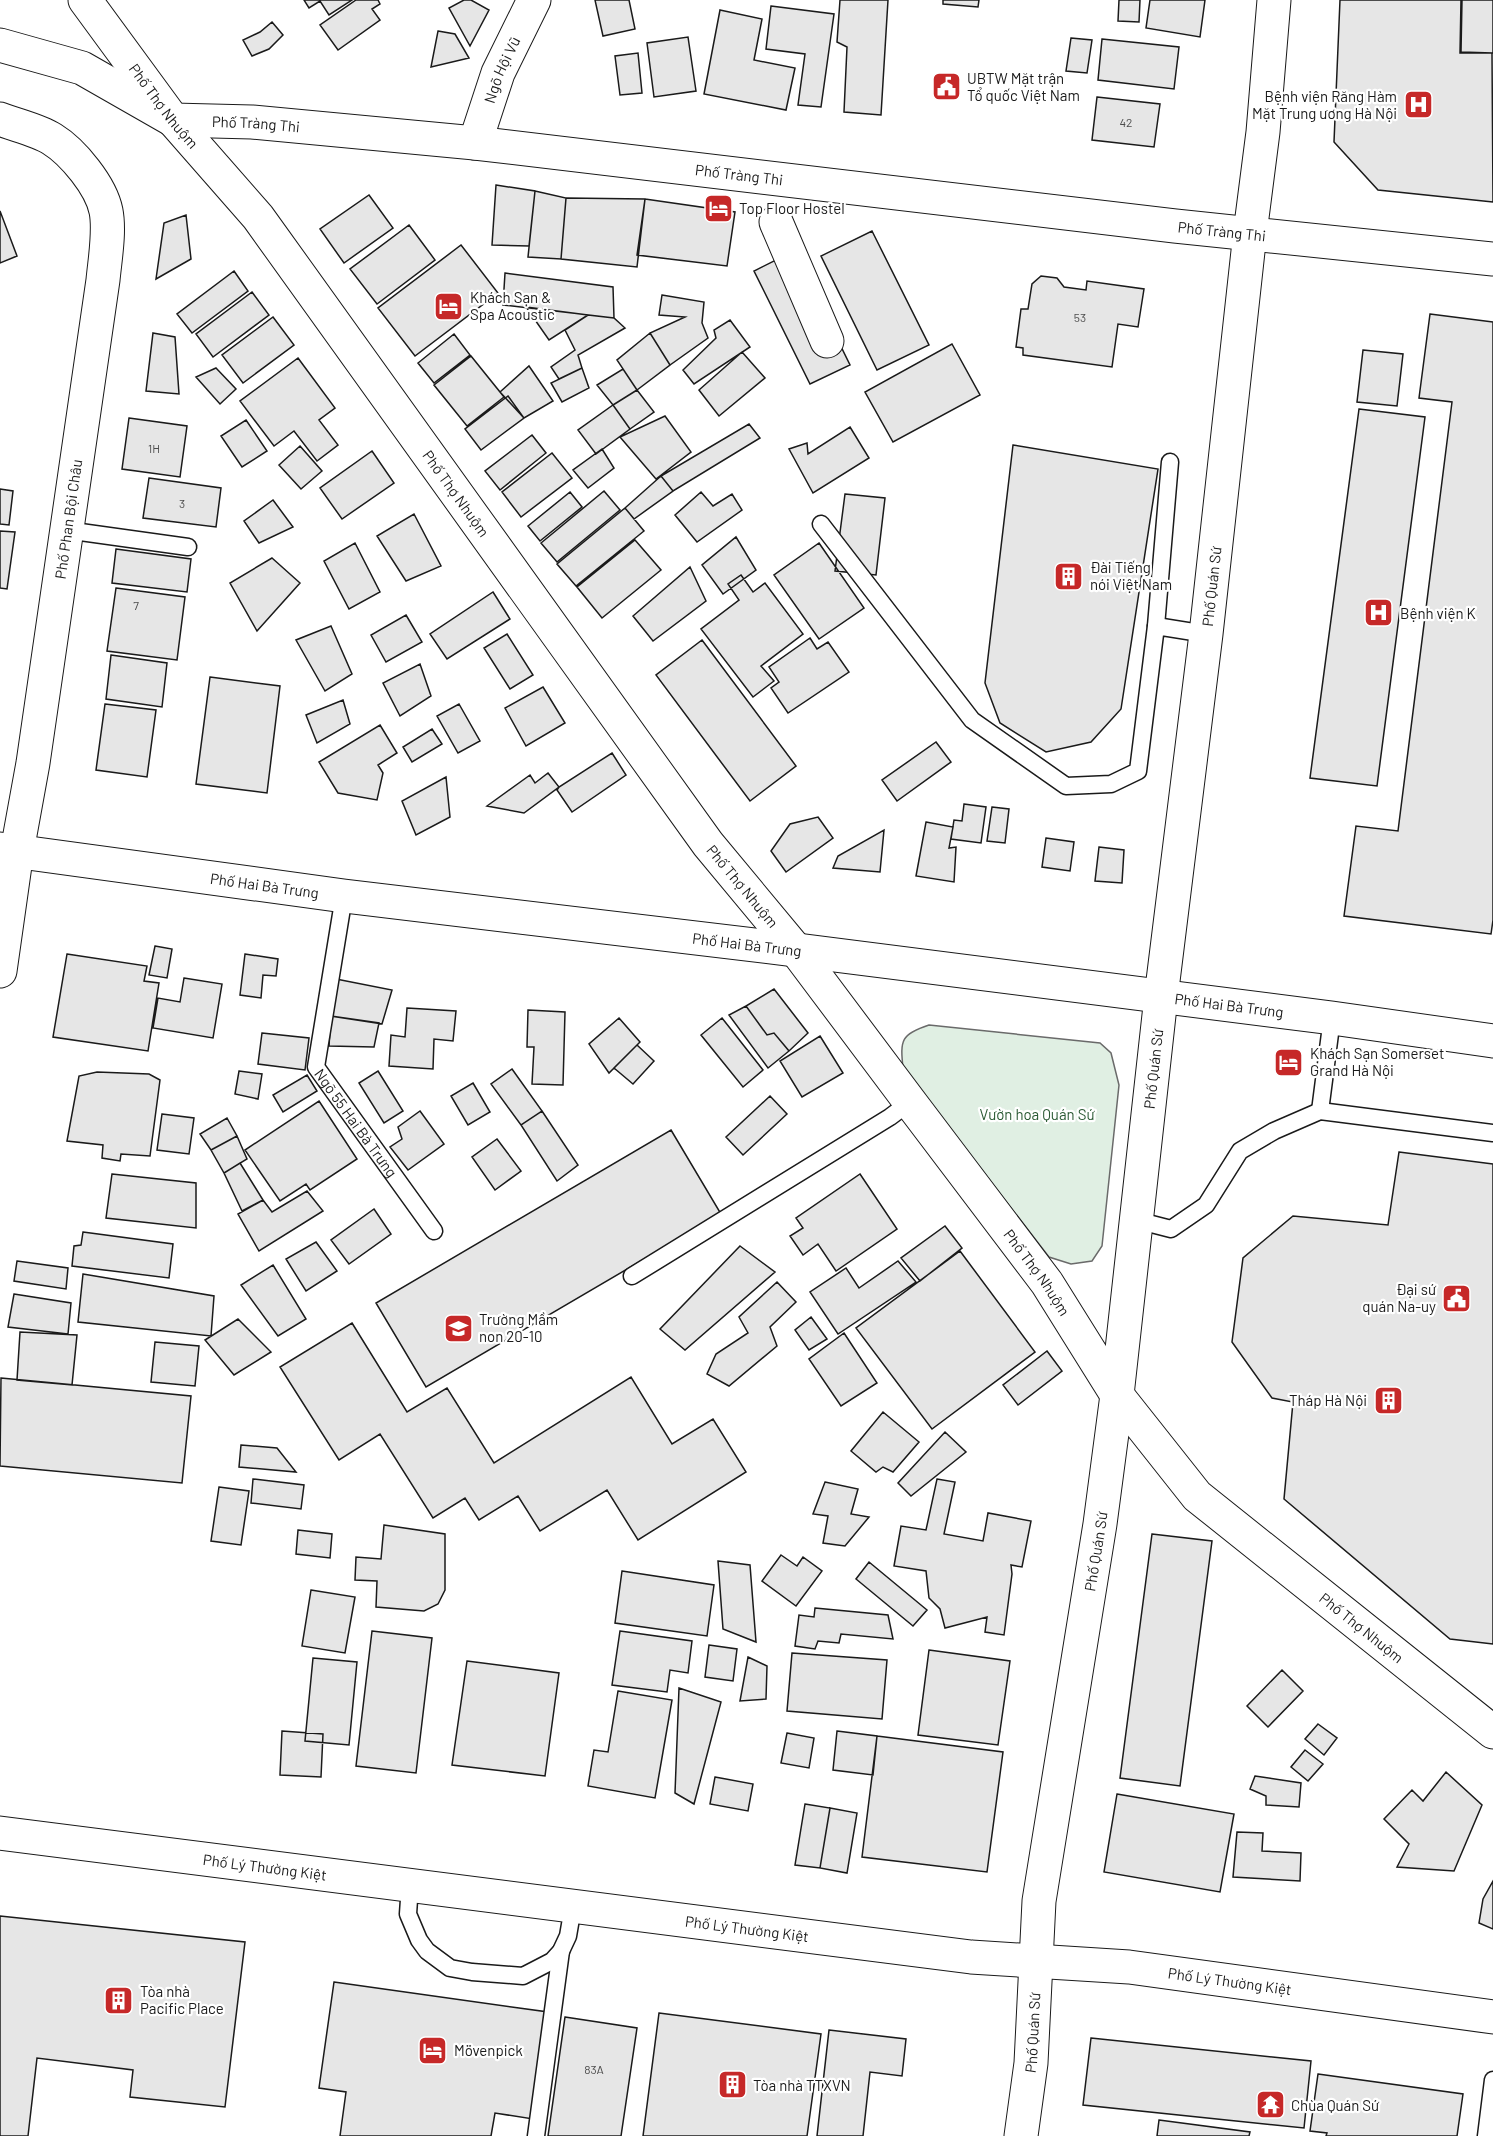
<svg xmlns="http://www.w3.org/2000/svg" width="1493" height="2136" font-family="Barlow,sans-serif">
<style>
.green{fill:#e0efe3;stroke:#6a6a6a;stroke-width:1.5}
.building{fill:#e6e6e6;stroke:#1a1a1a;stroke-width:1.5}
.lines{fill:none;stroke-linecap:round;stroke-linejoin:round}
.service-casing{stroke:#1a1a1a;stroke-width:19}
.minor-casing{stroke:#1a1a1a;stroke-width:35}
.tertiary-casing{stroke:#1a1a1a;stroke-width:35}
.secondary-casing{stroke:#1a1a1a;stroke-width:35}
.service{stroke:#fff;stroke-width:16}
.minor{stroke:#fff;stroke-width:33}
.tertiary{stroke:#fff;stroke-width:33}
.secondary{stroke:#fff;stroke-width:33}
.labels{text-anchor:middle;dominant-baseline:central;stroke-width:4.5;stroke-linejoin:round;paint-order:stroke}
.number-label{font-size:12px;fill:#4d4d4d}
.street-label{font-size:15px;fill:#1a1a1a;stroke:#fff}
.poi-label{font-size:15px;fill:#1a1a1a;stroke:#fff;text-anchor:start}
.park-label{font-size:15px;fill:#2b5a34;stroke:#fff}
</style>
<rect width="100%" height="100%" fill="#fff"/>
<path class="green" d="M929,1025L1100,1043L1111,1053L1119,1085L1102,1246L1092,1261L1071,1264L1049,1257L903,1068C900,1040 901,1034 929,1025Z"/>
<path class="building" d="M304,0H352L329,15L320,1L309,8Z
M356,0H378L380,4L372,9L380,20L338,50L320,25Z
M464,0H471L489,10L470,46L449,8Z
M595,0H629L635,29L603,36Z
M840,0H888L881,115L844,112L847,47L837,42Z
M943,0H979L978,7L943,4Z
M1119,0H1140L1139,22L1118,21Z
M1150,0H1205L1200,37L1146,28Z
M1340,0H1461L1460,53H1492L1493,202L1378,190L1334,142Z
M1462,0H1493V53L1461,52Z
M771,6L834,14L821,107L798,105L805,54L766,49Z
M720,10L762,19L754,60L795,68L786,110L704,94Z
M272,22L283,35L269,49L252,56L243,40L260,32Z
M438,31L455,34L469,58L431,67Z
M688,37L696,91L654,97L647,43Z
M1071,38L1092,40L1087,73L1066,71Z
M1102,39L1179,47L1174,89L1098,80Z
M638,53L642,93L620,95L615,56Z
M1097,97L1160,104L1154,147L1092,140Z
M496,185L535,191L529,246L492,245Z
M535,191L566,198L561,259L528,257Z
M369,195L393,228L344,263L320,229Z
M566,198L645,199L637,267L561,259Z
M645,199L735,212L727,266L637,255Z
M0,211L17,256L0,263Z
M186,215L191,259L156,279L164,223Z
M409,225L435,260L377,304L350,269Z
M872,231L929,345L877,370L821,256Z
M461,245L498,293L415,356L378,308Z
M794,251L850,365L810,384L754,271Z
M234,271L248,291L192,333L177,314Z
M505,273L613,287L614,318L503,305Z
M1041,276L1057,278L1064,287L1086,290L1087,281L1144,289L1138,327L1118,324L1112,367L1023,355V348L1016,347L1021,309H1028L1032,284Z
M252,292L269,315L213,357L196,334Z
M662,295L704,302L702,323L708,338L670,365L650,333L685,317L659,315Z
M526,307L588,315L549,340Z
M1430,314L1493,322V920L1491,934L1344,916L1356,826L1398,831L1452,402L1419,398Z
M588,315L614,318L625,328L578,355L582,368L559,379L551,367L575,350L565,330Z
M273,317L294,345L243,383L222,355Z
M730,320L750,347L694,384L683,370L716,338L714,330Z
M153,333L175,337L179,394L146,391Z
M650,333L670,365L637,390L617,360Z
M454,334L470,355L434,383L418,363Z
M952,344L980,395L893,442L865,392Z
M1363,350L1403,354L1397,406L1357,402Z
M742,352L765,378L719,416L699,390Z
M471,356L504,397L467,426L434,385Z
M298,358L335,408L319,420L338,445L317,461L294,431L274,446L240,401Z
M529,366L553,401L524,418L500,392Z
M216,368L236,389L220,404L196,377Z
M582,368L589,388L562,402L551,383Z
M623,369L637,390L613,405L597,385Z
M637,390L654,412L630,429L613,405Z
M508,396L524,418L481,450L465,429Z
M613,405L630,429L596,454L578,430Z
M1359,409L1425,417L1377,786L1310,778Z
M665,416L691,452L656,479L620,437Z
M129,418L187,426L180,477L122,469Z
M246,420L267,451L242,467L221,436Z
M749,424L760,438L673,491L661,476Z
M850,427L869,458L813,493L789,449L807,443L808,454Z
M532,435L546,453L500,490L485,471Z
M1013,445L1158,469L1121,709L1091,742L1046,752L1000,723L985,683Z
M300,446L322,471L301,489L279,465Z
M602,449L614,468L588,488L573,470Z
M372,451L394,483L342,519L320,488Z
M552,453L572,478L521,517L502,492Z
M661,476L673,491L634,519L625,508Z
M149,478L221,488L216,527L143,518Z
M0,489L13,491L9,525L0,524Z
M604,491L620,510L557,562L541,543Z
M570,492L582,507L540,541L528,526Z
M701,492L713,506L732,494L742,510L697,542L675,515Z
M845,494L885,498L876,575L835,571Z
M273,500L293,527L259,543L244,521Z
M625,508L644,531L576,586L557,564Z
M414,514L441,566L406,581L377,536Z
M0,531L15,532L7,589L0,588Z
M736,537L756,570L723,594L702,565Z
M635,540L661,570L602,618L577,587Z
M355,543L380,592L349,609L324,561Z
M819,543L864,608L819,639L774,575Z
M116,549L191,559L187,592L112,583Z
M272,558L300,583L257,631L230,583Z
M690,567L706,601L653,641L633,616Z
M741,575L753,592L765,583L803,634L761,666L774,681L753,697L701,629L739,600L728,584Z
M116,588L185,597L177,660L107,651Z
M493,592L510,619L447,659L430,634Z
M406,615L422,642L386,662L371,635Z
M331,626L352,674L325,691L296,640Z
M507,634L533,675L510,689L484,648Z
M810,638L817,649L828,642L849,672L788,713L771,688L779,682L769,667Z
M702,640L796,766L750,801L656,675Z
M111,655L167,663L162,707L106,699Z
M420,664L431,696L400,716L383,683Z
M210,677L280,686L267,793L196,784Z
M543,687L565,723L526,746L505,708Z
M343,700L350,724L317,743L306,715Z
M105,704L156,710L147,777L96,770Z
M459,704L480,741L458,753L437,716Z
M380,725L397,753L378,765L383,773L377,800L338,793L319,762Z
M432,729L442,744L412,762L403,747Z
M936,742L951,762L897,801L882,780Z
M612,753L626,775L572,812L557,790L559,787Z
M548,773L559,787L524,813L487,806L530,775L535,783Z
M446,777L450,817L416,835L402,801Z
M964,804L986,807L981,843L951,839L954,820L962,821Z
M992,807L1009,809L1005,843L987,841Z
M818,817L833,838L786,872L771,851L790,824Z
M926,822L953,827L949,848L956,847L954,882L916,876Z
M884,830L880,872L833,868L838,856Z
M1046,838L1074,842L1070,871L1042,867Z
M1099,847L1124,850L1122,883L1095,881Z
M155,946L172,949L167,978L149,975Z
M67,954L147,966L144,981L159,983L148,1051L53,1037Z
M245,954L278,959L276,976L263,975L261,998L240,995Z
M184,978L222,984L213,1038L153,1028L158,998L180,1002Z
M336,979L392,990L382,1024L331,1016Z
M774,989L808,1033L789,1051L774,1033L767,1035L746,1006Z
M746,1006L767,1035L774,1033L789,1051L768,1068L729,1015Z
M407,1008L456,1011L453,1041L434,1039L433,1069L389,1066L391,1035L405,1037Z
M528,1010L565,1012L563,1085L532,1084L534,1047H527Z
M331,1016L379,1023L374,1047L329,1046Z
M619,1018L640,1042L609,1073L589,1044Z
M722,1018L763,1070L743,1087L701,1035Z
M262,1033L309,1038L305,1070L258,1064Z
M820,1036L843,1073L802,1097L780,1061Z
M637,1045L654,1061L633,1084L614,1068Z
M512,1069L542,1111L521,1125L491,1084Z
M239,1071L262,1074L258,1099L235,1094Z
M378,1071L403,1111L384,1123L359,1083Z
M97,1072L149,1074L160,1080L150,1156L121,1154L120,1161L102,1158L103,1145L67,1141L79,1076Z
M307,1075L317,1091L283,1112L273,1095Z
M473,1083L490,1112L468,1125L451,1096Z
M770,1096L787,1114L743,1155L726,1137Z
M319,1101L357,1159L310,1190L306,1184L280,1201L245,1150Z
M420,1111L444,1144L408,1170L390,1147L402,1139L398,1127Z
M542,1111L578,1165L557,1181L521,1125Z
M162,1114L194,1118L189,1154L157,1150Z
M227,1118L237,1136L211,1150L200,1134Z
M671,1130L721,1214L426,1387L376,1303Z
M237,1136L247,1159L224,1173L211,1150Z
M497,1139L521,1171L495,1190L472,1157Z
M1399,1152L1493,1164V1644L1450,1639L1284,1499L1293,1402L1272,1398L1232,1342L1243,1258L1293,1216L1388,1225Z
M240,1163L263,1200L242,1211L224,1173Z
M112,1174L196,1183V1228L106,1218Z
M860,1174L897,1229L836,1271L818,1244L803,1255L790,1236L803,1228L796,1218Z
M307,1191L323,1211L259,1251L238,1214L263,1200L272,1212Z
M374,1209L391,1234L349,1264L331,1240Z
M945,1226L962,1248L920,1281L901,1258Z
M83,1232L173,1244L169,1278L72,1266L74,1246L81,1245Z
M316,1242L337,1271L306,1291L286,1259Z
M740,1246L775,1272L685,1350L660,1329Z
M960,1251L1035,1352L932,1429L856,1328Z
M17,1261L68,1268L66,1289L14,1281Z
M898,1261L916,1282L838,1334L810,1292L846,1268L859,1288Z
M273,1265L306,1319L278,1336L241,1285Z
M83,1274L214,1296L211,1336L78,1322Z
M777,1282L796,1302L770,1327L777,1346L729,1386L707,1374L716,1354L748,1333L739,1317Z
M14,1294L71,1303L68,1334L8,1327Z
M811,1317L827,1339L809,1350L795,1330Z
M238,1319L271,1352L234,1375L205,1340Z
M352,1323L407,1412L447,1388L494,1463L631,1377L672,1444L713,1419L746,1472L638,1540L607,1490L540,1531L518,1496L479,1520L465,1498L433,1518L380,1434L339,1460L280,1367Z
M20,1332L77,1335L72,1385L17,1380Z
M844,1333L877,1383L841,1406L809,1359Z
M155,1342L199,1346L195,1386L151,1382Z
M1047,1351L1062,1371L1018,1405L1003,1385Z
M1,1378L191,1396L182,1483L0,1466Z
M883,1412L919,1442L893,1472L883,1467L876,1472L851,1451Z
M945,1432L966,1452L911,1496L898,1483Z
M241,1445L277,1448L296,1472L239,1467Z
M253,1479L304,1485L301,1509L251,1503Z
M937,1479L955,1482L944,1534L983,1541L988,1513L1031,1521L1022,1567L1011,1565L1012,1574L1004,1635L985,1632L987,1617L945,1628L940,1609L929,1598L926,1571L894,1566L901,1526L926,1530Z
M825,1482L858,1489L851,1514L869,1517L845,1546L823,1543L828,1516L813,1514Z
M219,1487L249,1491L241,1545L211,1541Z
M384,1525L445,1534V1590L438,1604L424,1611L376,1607L377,1581L355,1580L356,1557L381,1559Z
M298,1530L332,1534L330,1558L296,1554Z
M1152,1534L1212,1541L1180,1786L1120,1778Z
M781,1555L797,1566L803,1557L822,1571L796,1606L762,1581Z
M718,1561L750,1565L756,1642L723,1629Z
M869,1562L927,1610L913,1626L856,1579Z
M622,1571L714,1585L707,1636L615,1623Z
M311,1590L355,1597L345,1653L302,1646Z
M815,1608L888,1615L893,1639L841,1634L839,1643L818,1641L815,1649L795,1646L799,1615L814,1617Z
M372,1631L432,1638L416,1773L356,1766Z
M620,1631L692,1641L688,1673L670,1670L667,1692L612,1685Z
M709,1645L737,1649L733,1681L705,1677Z
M929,1650L1010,1661L998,1745L918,1735Z
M792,1653L887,1660L882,1719L787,1711Z
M748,1657L767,1666L766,1699L740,1701Z
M313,1658L357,1662L349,1745L305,1741Z
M467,1661L559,1673L545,1776L452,1765Z
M1282,1670L1303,1691L1268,1727L1247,1706Z
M679,1688L721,1702L694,1804L675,1793Z
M618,1691L672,1700L655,1798L588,1786L594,1750L608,1752Z
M1318,1724L1337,1738L1324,1755L1305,1739Z
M282,1731L323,1734L321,1777L280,1775Z
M837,1731L877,1736L873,1775L833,1770Z
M787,1733L814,1738L809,1768L781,1763Z
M877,1736L1003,1752L987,1872L862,1857Z
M1305,1750L1323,1764L1308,1781L1291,1767Z
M1446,1772L1482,1805L1454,1871L1397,1867L1409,1844L1384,1819L1412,1790L1423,1801Z
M1255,1776L1301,1783L1299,1807L1266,1805V1796L1250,1789Z
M715,1777L753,1784L748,1811L710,1804Z
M1117,1794L1234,1814L1220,1892L1104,1872Z
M805,1804L830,1808L820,1868L795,1865Z
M830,1808L857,1813L847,1873L820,1868Z
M1237,1832L1263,1833L1262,1851L1301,1853L1300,1881L1233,1877Z
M1493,1881V1929L1479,1923L1483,1899Z
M0,1916L245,1942L225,2107L130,2097L133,2070L37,2058L28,2136H0Z
M334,1982L548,2012L533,2119L495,2113L491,2136H340L346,2092L319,2088Z
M659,2013L821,2034L807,2136H643Z
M565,2017L637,2028L621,2136H548Z
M829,2030L906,2039L902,2076L870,2072L863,2136H817Z
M1091,2038L1311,2061L1304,2128L1083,2105Z
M1318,2074L1463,2094L1457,2136H1326L1327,2133L1310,2131Z
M1159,2120L1250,2132L1249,2136H1157Z"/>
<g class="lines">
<defs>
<g id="service">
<path d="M821,524L972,720L1066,786L1111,784L1138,771L1156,626L1206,634"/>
<path d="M66,530L188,547"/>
<path d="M1156,626L1170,462"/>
<path id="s1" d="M344,896L316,1067L434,1231"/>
<path d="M1320,1111L1332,1018"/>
<path d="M1136,1220L1171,1229L1206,1205L1240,1151L1274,1131L1320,1111L1493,1133"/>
<path d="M632,1276L890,1117L910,1102"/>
<path d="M410,1885L408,1914L419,1940L427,1951L450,1968L472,1972L523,1976L552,1961L561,1951L568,1936L573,1907"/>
<path d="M536,2136L561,1951"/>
<path d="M1486,2136L1493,2080"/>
</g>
<g id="minor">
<path id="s2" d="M85,0L173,120L258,217L708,844L796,950L910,1102L1047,1283L1117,1395L1197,1496L1493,1732"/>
<path id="s3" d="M475,143L498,73L534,0"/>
<path d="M776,222L827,341"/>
<path d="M1250,233L1263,132L1274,0"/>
</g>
<g id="tertiary">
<path d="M0,971L17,851"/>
<path id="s4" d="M0,1833L971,1957L1129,1967L1493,2017"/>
<path id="s5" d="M1021,2136L1031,2063L1039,1901L1100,1524L1117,1395L1161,997L1206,634L1250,233"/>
</g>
<g id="secondary">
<path id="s6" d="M0,45L82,68L173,120L252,122L475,143L1175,226L1493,259"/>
<path d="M0,119C15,125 38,130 52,139C73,152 101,186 106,211C110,231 105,259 103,280L33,763L17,851"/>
<path id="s7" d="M0,849L344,896L796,950L1332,1018L1493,1041"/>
</g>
</defs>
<use href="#service" class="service-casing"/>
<use href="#minor" class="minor-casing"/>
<use href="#tertiary" class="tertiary-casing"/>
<use href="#secondary" class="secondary-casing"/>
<use href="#service" class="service"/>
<use href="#minor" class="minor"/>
<use href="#tertiary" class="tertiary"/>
<use href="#secondary" class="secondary"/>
</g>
<defs>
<symbol id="civic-square" viewBox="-11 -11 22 22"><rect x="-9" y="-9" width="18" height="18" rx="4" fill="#c62828" stroke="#fff"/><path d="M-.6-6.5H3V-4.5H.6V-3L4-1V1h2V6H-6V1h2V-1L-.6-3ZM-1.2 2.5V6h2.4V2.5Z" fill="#fff"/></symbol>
<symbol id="hospital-square" viewBox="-11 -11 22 22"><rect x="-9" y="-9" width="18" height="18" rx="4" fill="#c62828" stroke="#fff"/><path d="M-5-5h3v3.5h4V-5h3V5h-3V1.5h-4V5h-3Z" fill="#fff"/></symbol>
<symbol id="hotel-square" viewBox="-11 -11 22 22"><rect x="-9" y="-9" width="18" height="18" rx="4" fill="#c62828" stroke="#fff"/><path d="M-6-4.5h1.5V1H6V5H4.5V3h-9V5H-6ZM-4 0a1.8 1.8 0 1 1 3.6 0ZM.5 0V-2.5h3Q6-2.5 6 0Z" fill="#fff"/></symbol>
<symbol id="building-square" viewBox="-11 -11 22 22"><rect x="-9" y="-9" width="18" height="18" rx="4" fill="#c62828" stroke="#fff"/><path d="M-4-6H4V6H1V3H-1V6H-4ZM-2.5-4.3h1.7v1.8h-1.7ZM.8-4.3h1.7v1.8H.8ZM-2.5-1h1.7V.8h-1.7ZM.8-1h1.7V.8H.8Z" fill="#fff"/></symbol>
<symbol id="school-square" viewBox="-11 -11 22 22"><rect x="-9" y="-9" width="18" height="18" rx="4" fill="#c62828" stroke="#fff"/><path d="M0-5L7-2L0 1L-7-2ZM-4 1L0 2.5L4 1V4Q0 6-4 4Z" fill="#fff"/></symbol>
<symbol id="temple-square" viewBox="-11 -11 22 22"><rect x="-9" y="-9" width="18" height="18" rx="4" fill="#c62828" stroke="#fff"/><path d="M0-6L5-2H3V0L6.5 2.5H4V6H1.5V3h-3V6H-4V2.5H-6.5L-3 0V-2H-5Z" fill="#fff"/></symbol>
</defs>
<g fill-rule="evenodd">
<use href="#civic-square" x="930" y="70" width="33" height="33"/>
<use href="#hospital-square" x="1402" y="88" width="33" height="33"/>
<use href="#hotel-square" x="702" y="192" width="33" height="33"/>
<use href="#hotel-square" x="432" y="290" width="33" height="33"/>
<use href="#building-square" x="1052" y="560" width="33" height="33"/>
<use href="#hospital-square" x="1362" y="596" width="33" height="33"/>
<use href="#hotel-square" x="1272" y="1046" width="33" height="33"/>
<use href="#civic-square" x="1440" y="1282" width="33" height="33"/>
<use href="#school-square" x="442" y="1312" width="33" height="33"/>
<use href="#building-square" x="1372" y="1384" width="33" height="33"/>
<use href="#building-square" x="102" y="1984" width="33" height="33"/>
<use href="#hotel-square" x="416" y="2034" width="33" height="33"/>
<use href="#building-square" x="716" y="2068" width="33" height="33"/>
<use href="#temple-square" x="1254" y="2088" width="33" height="33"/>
</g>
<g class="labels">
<g class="number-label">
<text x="1126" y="122">42</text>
<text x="1080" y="317">53</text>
<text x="154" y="448">1H</text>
<text x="182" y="503">3</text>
<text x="136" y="605">7</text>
<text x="594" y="2069">83A</text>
</g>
<g class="street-label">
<text stroke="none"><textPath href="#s3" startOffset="78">Ngõ Hội Vũ</textPath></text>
<text stroke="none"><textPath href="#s2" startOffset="132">Phố Thợ Nhuộm</textPath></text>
<text stroke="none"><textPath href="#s6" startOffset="273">Phố Tràng Thi</textPath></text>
<text stroke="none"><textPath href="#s6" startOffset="759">Phố Tràng Thi</textPath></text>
<text stroke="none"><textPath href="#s6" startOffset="1245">Phố Tràng Thi</textPath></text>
<text stroke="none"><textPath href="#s2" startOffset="618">Phố Thợ Nhuộm</textPath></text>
<text transform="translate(68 519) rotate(-82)">Phố Phan Bội Châu</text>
<text stroke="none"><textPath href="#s5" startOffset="1562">Phố Quán Sứ</textPath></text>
<text stroke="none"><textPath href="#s7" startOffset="267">Phố Hai Bà Trưng</textPath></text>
<text stroke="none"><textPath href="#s2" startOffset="1104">Phố Thợ Nhuộm</textPath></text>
<text stroke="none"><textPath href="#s7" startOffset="753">Phố Hai Bà Trưng</textPath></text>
<text stroke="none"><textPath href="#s7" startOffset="1239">Phố Hai Bà Trưng</textPath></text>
<text stroke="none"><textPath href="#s5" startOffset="1076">Phố Quán Sứ</textPath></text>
<text stroke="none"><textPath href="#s1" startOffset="242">Ngõ 55 Hai Bà Trưng</textPath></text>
<text stroke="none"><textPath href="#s2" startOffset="1590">Phố Thợ Nhuộm</textPath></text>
<text stroke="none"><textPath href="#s5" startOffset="590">Phố Quán Sứ</textPath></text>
<text stroke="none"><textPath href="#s2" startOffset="2076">Phố Thợ Nhuộm</textPath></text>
<text stroke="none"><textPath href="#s4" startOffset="267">Phố Lý Thường Kiệt</textPath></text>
<text stroke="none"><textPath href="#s4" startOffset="753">Phố Lý Thường Kiệt</textPath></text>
<text stroke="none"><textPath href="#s4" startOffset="1239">Phố Lý Thường Kiệt</textPath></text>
<text stroke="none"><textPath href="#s5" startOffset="104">Phố Quán Sứ</textPath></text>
</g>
<g class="poi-label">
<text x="967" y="78">UBTW Mặt trận<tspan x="967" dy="17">Tổ quốc Việt Nam</tspan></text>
<text x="1397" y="96" text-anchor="end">Bệnh viện Răng Hàm<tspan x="1397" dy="17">Mặt Trung ương Hà Nội</tspan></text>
<text x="739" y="208">Top Floor Hostel</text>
<text x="470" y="297">Khách Sạn &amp;<tspan x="470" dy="17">Spa Acoustic</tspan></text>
<text x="1090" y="567">Đài Tiếng<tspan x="1090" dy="17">nói Việt Nam</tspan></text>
<text x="1400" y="613">Bệnh viện K</text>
<text x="1310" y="1053">Khách Sạn Somerset<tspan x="1310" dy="17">Grand Hà Nội</tspan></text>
<text x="1436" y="1289" text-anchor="end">Đại sứ<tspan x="1436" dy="17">quán Na-uy</tspan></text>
<text x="479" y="1319">Trường Mầm<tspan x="479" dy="17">non 20-10</tspan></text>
<text x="1367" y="1400" text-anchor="end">Tháp Hà Nội</text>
<text x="140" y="1991">Tòa nhà<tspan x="140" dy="17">Pacific Place</tspan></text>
<text x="454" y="2050">Mövenpick</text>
<text x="753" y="2085">Tòa nhà TTXVN</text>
<text x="1291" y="2105">Chùa Quán Sứ</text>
</g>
<g class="park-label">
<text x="1037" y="1114">Vườn hoa Quán Sứ</text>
</g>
</g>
</svg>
